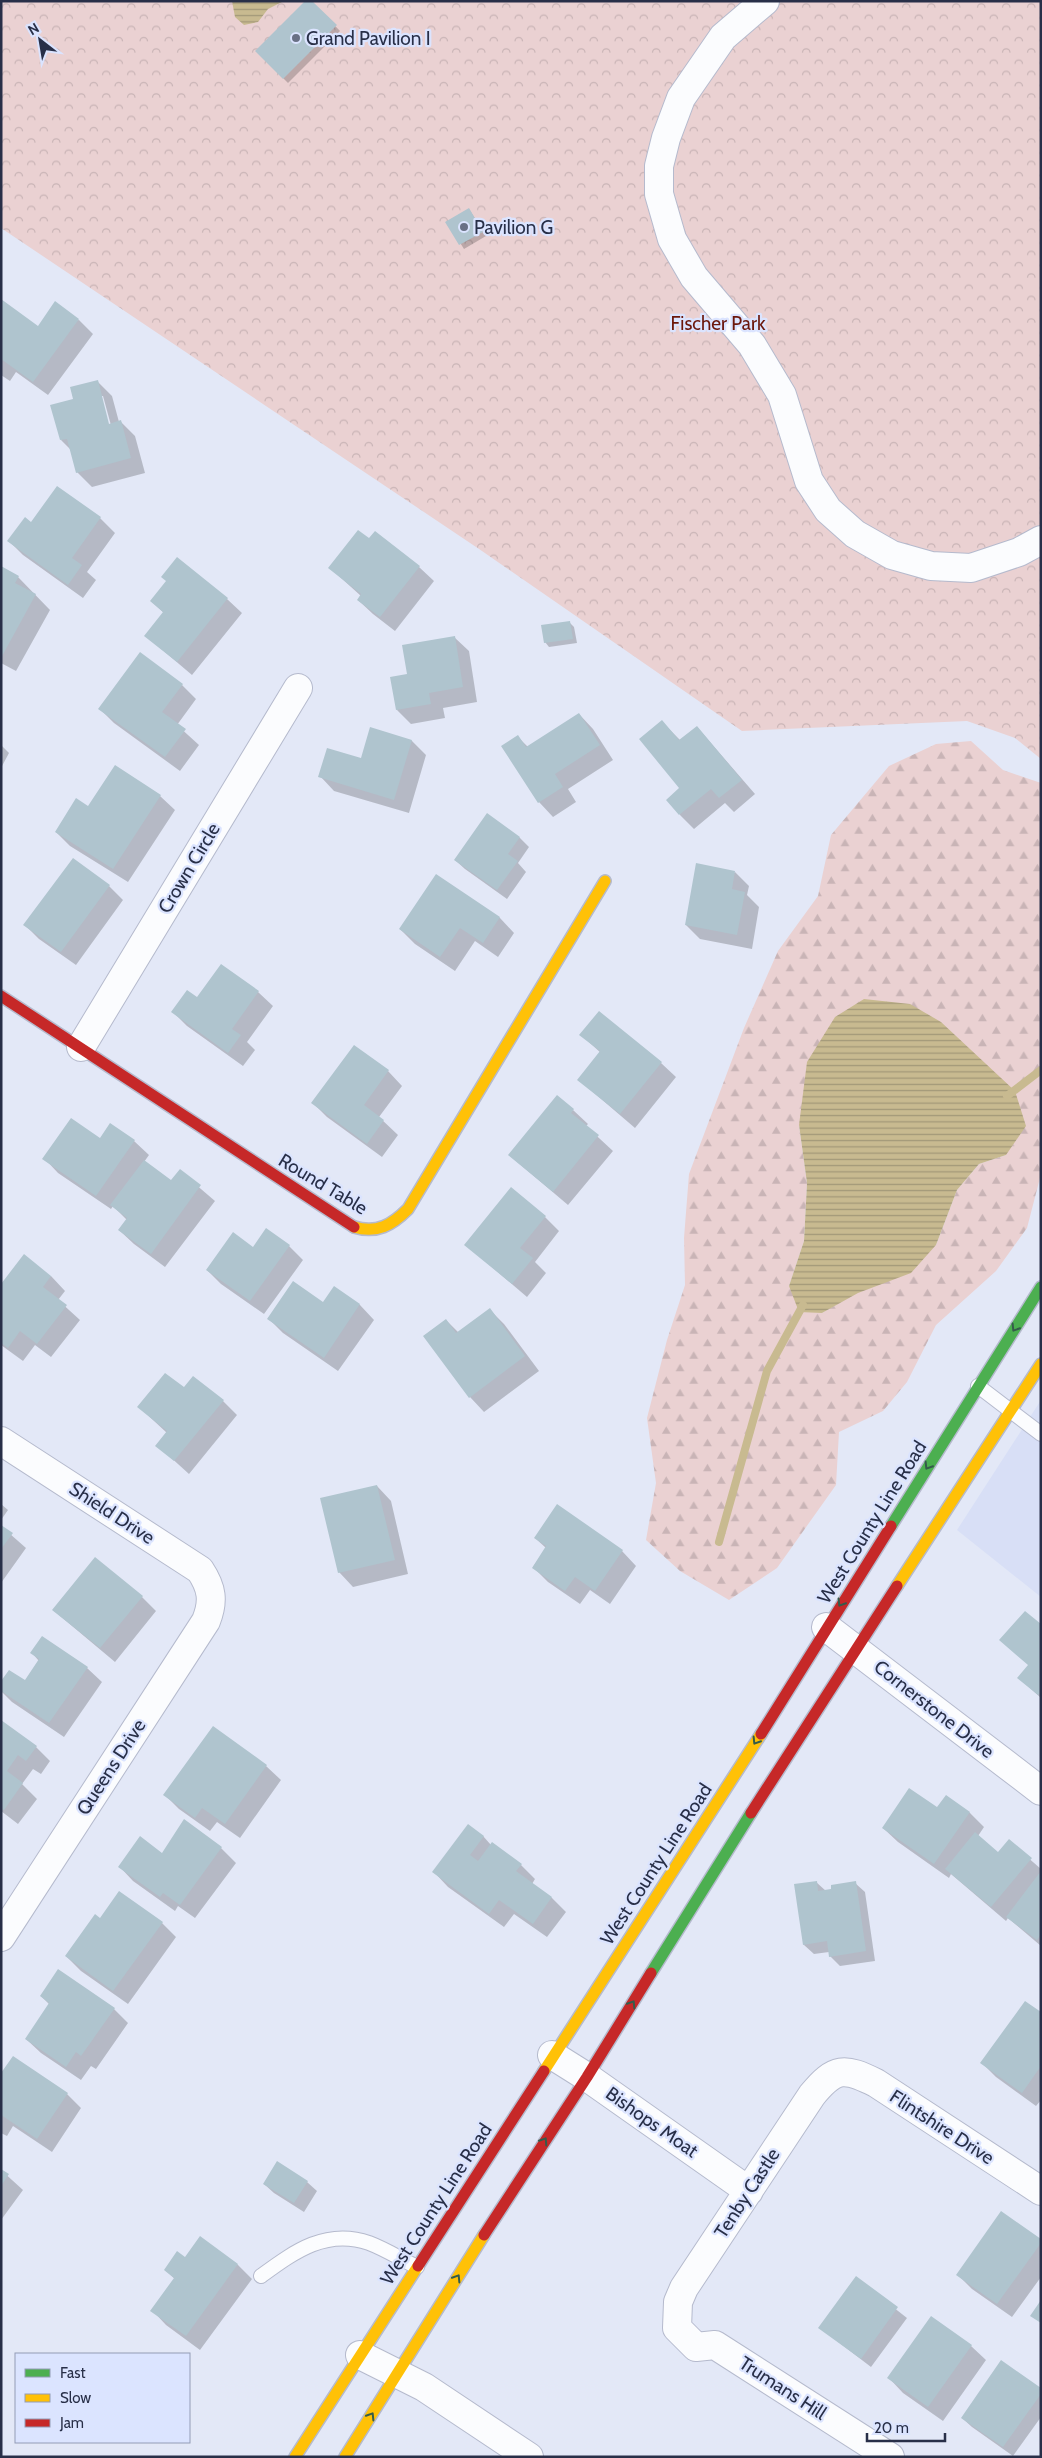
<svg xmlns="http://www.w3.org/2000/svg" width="1042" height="2458" font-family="Cabin,sans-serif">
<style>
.built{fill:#d8dff6}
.forest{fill:url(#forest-firs);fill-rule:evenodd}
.park{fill:url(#park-crowns)}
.water{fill:url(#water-rules)}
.shadow{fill:#0003;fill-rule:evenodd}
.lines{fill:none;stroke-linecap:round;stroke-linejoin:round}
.stream{stroke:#c8ba90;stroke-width:8}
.building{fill:#afc4ce}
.lane-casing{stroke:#b5bacd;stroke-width:16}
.street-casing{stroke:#b5bacd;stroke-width:30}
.fast-casing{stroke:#b5bacd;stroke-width:14}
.slow-casing{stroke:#b5bacd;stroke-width:14}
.jam-casing{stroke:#b5bacd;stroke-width:14}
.lane{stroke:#fbfcfe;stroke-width:14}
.street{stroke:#fbfcfe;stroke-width:28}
.fast{stroke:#4caf50;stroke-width:11}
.slow{stroke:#ffc107;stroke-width:11}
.jam{stroke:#c62828;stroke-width:11}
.oneway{stroke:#355c4b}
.poi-dot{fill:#697085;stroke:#dbe4ff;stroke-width:2}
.labels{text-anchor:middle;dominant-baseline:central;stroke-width:4.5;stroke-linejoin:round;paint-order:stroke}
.poi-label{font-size:19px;fill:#282f48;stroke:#dbe4ff;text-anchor:start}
.park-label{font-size:19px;fill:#6b170b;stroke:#dbe4ff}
.street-label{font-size:19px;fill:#282f48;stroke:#dbe4ff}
</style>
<defs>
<pattern id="forest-firs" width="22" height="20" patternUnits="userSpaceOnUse" patternTransform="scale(1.25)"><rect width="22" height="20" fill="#ead1d2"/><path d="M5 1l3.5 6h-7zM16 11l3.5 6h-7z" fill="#c9b4b6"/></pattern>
<pattern id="park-crowns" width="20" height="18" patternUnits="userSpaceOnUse" patternTransform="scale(1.25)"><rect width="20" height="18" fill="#ead1d2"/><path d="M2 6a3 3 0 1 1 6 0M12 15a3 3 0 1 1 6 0" fill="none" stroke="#c9b4b6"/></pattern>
<pattern id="water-rules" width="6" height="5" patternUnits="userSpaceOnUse" patternTransform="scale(1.25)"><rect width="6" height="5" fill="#c8ba90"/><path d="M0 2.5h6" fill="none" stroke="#a29878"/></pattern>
</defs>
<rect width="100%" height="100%" fill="#e3e8f7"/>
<path class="built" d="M1041,1400V1597L957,1530Z"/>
<path class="forest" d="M971,741L1003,770L1041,783V1174L1027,1228L996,1271L936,1325L907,1382L883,1411L839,1432L836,1485L777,1568L729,1600L680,1571L646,1540L656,1483L647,1418L667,1340L685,1285L684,1238L689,1174L744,1028L778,951L818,896L831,835L889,766L936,744ZM799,1125L1006,1155L979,1164L957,1190L936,1245L822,1313L789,1286L804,1241L807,1183Z"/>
<path class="park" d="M1,1H1041V759L1015,738L967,721L742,731L482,551L1,228Z"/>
<path class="water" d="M232,1H284L268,9L258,22L244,25L235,17Z
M864,999L910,1004L941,1022L1015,1091L1026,1126L1006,1155L979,1164L957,1190L936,1245L911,1273L858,1293L822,1313L799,1312L789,1286L804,1241L807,1183L799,1125L807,1062L835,1017Z"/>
<path class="shadow" d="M311,1L340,31L288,83L256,51Z
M469,209L486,236L464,249L447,222Z
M1,302L38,327L79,320L93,334L48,395L16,372L10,381L1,375Z
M97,381L112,396L119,422H121L135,436L145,473L92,487L77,472L72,451L61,440L74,400ZM101,396H103L112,429L109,430Z
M58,488L100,518L115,533L87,572L96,580L83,598L23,555L9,541L31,524Z
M370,540L419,567L434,581L395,631L373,614L358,600L361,596L330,568Z
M1,568L18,577L50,610L16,671L1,663Z
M167,581L227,599L242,613L192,675L146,636L164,613L151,601Z
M570,623L574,627L577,643L549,647L545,642Z
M454,637L469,651L477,702L443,708L445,718L411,724L397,710L408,675Z
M182,685L196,699L177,725L199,745L180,771L114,723L100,709Z
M579,714L593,729L613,760L568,789L576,802L553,817L539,802L517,736L528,747Z
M662,722L681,741L697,727L755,794L734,812L725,803L694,829L680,815L681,788Z
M371,729L412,741L426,755L409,813L334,791L320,776L362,760Z
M1,745L9,753L1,768Z
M160,796L175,810L128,882L70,846L56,832L89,808Z
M487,815L520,838L529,847L518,863L526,872L507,899L465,869L455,860Z
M735,872L749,886L747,895L759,907L752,949L700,939L686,925Z
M436,876L500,918L514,933L498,957L475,941L455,971L415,944L400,929Z
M109,886L123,900L76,965L39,939L25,925Z
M221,966L258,992L273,1006L247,1042L255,1050L243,1066L187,1026L173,1012L198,998Z
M599,1013L661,1063L676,1077L635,1128L579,1080L601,1053L581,1035Z
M388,1071L402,1086L379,1117L398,1135L382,1157L327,1117L313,1103Z
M573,1110L588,1124L586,1126L613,1151L568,1205L509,1155Z
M100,1139L134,1141L149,1155L144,1162L171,1182L180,1171L215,1201L165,1267L134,1244L119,1230L127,1220L113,1206L111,1209L58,1173L44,1158Z
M545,1217L559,1231L535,1262L546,1273L527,1297L466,1245Z
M289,1246L303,1260L264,1314L221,1284L207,1270L253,1249Z
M51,1276L65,1291L58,1300L80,1320L51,1357L35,1345L23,1361L1,1345V1286Z
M334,1288L360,1305L374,1320L338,1371L283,1333L268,1318L323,1303Z
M490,1310L504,1324L539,1371L484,1412L470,1397L424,1336L446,1320L459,1333Z
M184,1389L223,1401L237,1415L189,1474L157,1445L167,1433L139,1407Z
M377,1486L391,1501L408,1574L353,1587L339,1572Z
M1,1504L8,1510L1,1520Z
M1,1526L26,1548L1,1583Z
M535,1538L622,1551L636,1566L610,1604L590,1590L580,1604L548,1582L533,1567L546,1548Z
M142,1597L156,1611L115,1662L53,1610Z
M1041,1626V1698L1019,1678L1029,1666Z
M32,1653L87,1668L102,1682L64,1737L12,1702L1,1691L25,1682L39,1661Z
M1,1721L36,1747L50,1761L41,1774L33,1769L22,1784L37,1799L18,1824L1,1811Z
M213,1728L266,1766L281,1780L240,1838L217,1822L210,1831L179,1809L165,1795Z
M946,1796L970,1813L984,1827L978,1836L999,1854L1009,1841L1041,1869V1946L1008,1918L1006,1921L951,1874L949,1878L898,1842L883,1828L937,1809Z
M184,1821L221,1848L236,1863L195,1918L178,1906L175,1911L133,1881L119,1866L163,1855Z
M483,1836L491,1845L521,1865L535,1879L532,1884L552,1898L566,1912L547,1937L514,1914L504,1927L448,1887L434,1872Z
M816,1882L826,1891L855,1883L865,1892L875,1961L840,1966L830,1956L829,1952L814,1954L804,1945Z
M100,1920L162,1923L176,1937L128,2004L81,1971L66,1956Z
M41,1996L114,2009L128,2023L96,2069L91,2066L81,2080L41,2053L26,2039L50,2005Z
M1041,2014V2100L1036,2106L996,2077L982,2063Z
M1,2075L67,2094L81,2108L52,2152L13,2126L7,2136L1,2133Z
M1,2170L23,2190L1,2220Z
M307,2182L317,2191L304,2212L274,2193L264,2184Z
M201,2238L238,2265L252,2279L200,2350L166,2325L152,2310L175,2279L165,2270L186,2259Z
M1041,2240V2277L1012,2317L972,2289L958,2275Z
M856,2278L907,2318L871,2367L820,2328Z
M971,2346L986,2360L943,2421L903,2393L889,2378Z
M1041,2389V2417L1013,2456L972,2427L962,2418Z"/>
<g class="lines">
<path class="stream" d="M1007,1096L1041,1070
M719,1542L767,1371L803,1305"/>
</g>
<path class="building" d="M305,1H312L337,25L283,79L255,51Z
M469,208L483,232L459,245L445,222Z
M1,299L38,326L55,301L79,319L33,382L1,359Z
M98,380L109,424L121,420L131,458L76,473L67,439L60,440L50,405L73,399L70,387Z
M57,486L101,517L72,558L82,565L68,585L7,541L25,517L31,522Z
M358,530L369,538L375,531L420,566L380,617L357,600L361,594L328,568Z
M177,557L228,598L177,662L144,636L163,612L150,601L166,581L161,577Z
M1,566L19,576L15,583L36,594L1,658Z
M570,621L573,639L544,643L541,625Z
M455,636L463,687L429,693L431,704L396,710L390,677L407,674L402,645Z
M140,652L183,684L162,712L186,729L165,757L98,709Z
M579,713L600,745L555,774L563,787L538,803L501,746L518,735L526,747Z
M662,720L679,740L697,726L742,780L719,798L711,789L679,815L666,800L679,788L639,739Z
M370,727L412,740L394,800L318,777L327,748L361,758Z
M115,765L161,795L113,869L55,832L76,798L88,806Z
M487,813L520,837L508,854L518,861L497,890L454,860Z
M73,858L110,885L61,952L23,925Z
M696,863L735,871L732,889L745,892L737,935L685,925Z
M436,874L500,917L483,943L460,928L440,957L399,929Z
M221,964L259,991L232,1029L241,1035L228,1053L171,1012L187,990L197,997Z
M599,1011L662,1062L620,1114L577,1080L600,1051L579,1035Z
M354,1045L389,1070L364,1105L384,1120L367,1144L311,1103Z
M557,1095L574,1109L571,1113L599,1135L553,1192L508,1155Z
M71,1118L100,1138L110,1123L135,1140L96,1196L42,1159Z
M144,1160L171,1180L180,1169L201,1185L151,1254L118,1230L127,1218L110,1205Z
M511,1187L546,1216L520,1248L533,1258L512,1284L464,1245Z
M266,1228L290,1245L250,1301L206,1270L233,1232L253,1247Z
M24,1254L51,1276L43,1287L67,1305L37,1344L20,1331L8,1348L1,1343V1284Z
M293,1281L323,1302L334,1286L360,1304L324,1358L267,1319Z
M490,1308L525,1356L469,1398L423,1336L446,1319L456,1333Z
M165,1373L184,1387L193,1376L224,1400L174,1461L155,1446L167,1431L137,1407Z
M377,1485L395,1560L338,1573L320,1498Z
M557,1504L623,1550L595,1591L575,1577L565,1591L532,1568L546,1546L534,1538Z
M1,1525L13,1533L1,1549Z
M95,1557L143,1596L100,1648L52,1610Z
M1025,1611L1041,1624V1692L1038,1695L1017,1678L1028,1665L999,1640Z
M42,1636L88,1667L49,1723L1,1691V1681L9,1670L25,1680L39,1659L30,1653Z
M1,1720L37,1746L26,1761L18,1755L7,1771L23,1783L4,1810L1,1809Z
M213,1726L267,1765L225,1824L202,1808L195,1818L163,1795Z
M909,1788L937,1807L946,1795L970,1812L934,1864L882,1828Z
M184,1819L222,1847L180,1905L163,1893L160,1897L118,1867L140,1836L162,1853Z
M468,1824L484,1836L470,1855L478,1861L492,1842L522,1864L516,1871L552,1897L533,1924L499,1900L489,1914L432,1872Z
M975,1832L998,1852L1009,1839L1032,1858L991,1907L945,1869Z
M1041,1871V1934L1037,1940L1006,1917Z
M817,1881L818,1891L831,1889V1885L856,1881L866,1951L829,1957L827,1941L803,1945L794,1884Z
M119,1891L163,1922L113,1991L65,1956L95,1914L100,1918Z
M58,1969L115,2008L81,2056L76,2052L66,2067L25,2039L49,2003L40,1996Z
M1025,2001L1041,2012V2066L1022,2093L980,2063Z
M13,2056L68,2093L37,2139L1,2115V2073Z
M277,2161L308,2181L294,2203L263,2184Z
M1,2169L9,2174L1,2186Z
M1001,2211L1041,2239V2243L997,2304L956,2275Z
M200,2236L238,2264L186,2336L150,2311L174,2278L164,2270L177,2251L185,2257Z
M856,2276L898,2307L861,2359L818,2328Z
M1041,2300V2323L1030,2316Z
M931,2316L972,2345L928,2407L887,2378Z
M1001,2360L1041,2388V2394L1003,2447L961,2418Z"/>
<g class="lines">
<defs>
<path id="lane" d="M978,1386L1041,1434
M261,2276C294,2252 326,2228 369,2243C385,2249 401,2259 417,2267"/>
<path id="street" d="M765,1L723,37L681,98L666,138L659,166V194L672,239L694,277L752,345L782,395L809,481L828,510L855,534L892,555L931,566L971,568L1019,552L1041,540
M81,1047L298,688
M1,1441L200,1570C212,1588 214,1601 206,1621L1,1937
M826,1627L1041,1791
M552,2055L587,2077L749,2191
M360,2355L424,2387L529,2457
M890,2457L715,2345L696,2347L677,2328L678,2302L684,2288L812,2095C835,2067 844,2067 876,2083L1041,2191"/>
<path id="fast" d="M891,1526L1041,1287
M651,1973L751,1813"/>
<path id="slow" d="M354,1227C377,1234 392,1225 408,1209L605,881
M897,1586L1041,1364
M544,2071L761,1734
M295,2457L418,2266
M345,2457L484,2235"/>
<path id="jam" d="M1,996L354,1227
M761,1734L891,1526
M751,1813L897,1586
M484,2235L587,2077L651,1973
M418,2266L544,2071"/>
</defs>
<use href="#lane" class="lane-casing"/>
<use href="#street" class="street-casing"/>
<use href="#fast" class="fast-casing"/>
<use href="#slow" class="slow-casing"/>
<use href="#jam" class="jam-casing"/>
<use href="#lane" class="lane"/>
<use href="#street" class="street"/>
<use href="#fast" class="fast"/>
<use href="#slow" class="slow"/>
<use href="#jam" class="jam"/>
</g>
<defs><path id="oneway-chevron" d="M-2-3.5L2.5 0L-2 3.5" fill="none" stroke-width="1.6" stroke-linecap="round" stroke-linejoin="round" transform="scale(1.25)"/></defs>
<g class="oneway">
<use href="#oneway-chevron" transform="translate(1015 1328) rotate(122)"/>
<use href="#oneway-chevron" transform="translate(928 1466) rotate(122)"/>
<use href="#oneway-chevron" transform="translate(841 1603) rotate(122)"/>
<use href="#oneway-chevron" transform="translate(756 1741) rotate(122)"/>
<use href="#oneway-chevron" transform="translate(632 2004) rotate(-58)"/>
<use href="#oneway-chevron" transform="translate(544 2141) rotate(-57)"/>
<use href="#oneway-chevron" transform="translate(457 2278) rotate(-58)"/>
<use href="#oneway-chevron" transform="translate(371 2416) rotate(-58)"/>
</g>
<g class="poi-dot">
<circle cx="296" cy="38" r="5"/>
<circle cx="464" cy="227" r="5"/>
</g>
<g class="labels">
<g class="poi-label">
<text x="306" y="38">Grand Pavilion I</text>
<text x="474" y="227">Pavilion G</text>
</g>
<g class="park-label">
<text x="718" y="323">Fischer Park</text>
</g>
<g class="street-label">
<text transform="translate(189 868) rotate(-59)">Crown Circle</text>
<text transform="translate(323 1184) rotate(31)">Round Table</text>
<text transform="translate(112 1513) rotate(33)">Shield Drive</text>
<text transform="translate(872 1522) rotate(-58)">West County Line Road</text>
<text transform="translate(934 1709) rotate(38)">Cornerstone Drive</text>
<text transform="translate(111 1767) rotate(-57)">Queens Drive</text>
<text transform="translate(656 1864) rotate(-57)">West County Line Road</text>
<text transform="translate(652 2122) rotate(35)">Bishops Moat</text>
<text transform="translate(942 2127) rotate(33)">Flintshire Drive</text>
<text transform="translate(747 2193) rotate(-57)">Tenby Castle</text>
<text transform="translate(436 2204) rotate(-57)">West County Line Road</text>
<text transform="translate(783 2388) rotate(33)">Trumans Hill</text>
</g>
</g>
<rect width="1042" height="2458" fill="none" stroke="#282f48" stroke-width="5"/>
<rect x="15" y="2353" width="175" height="90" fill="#dbe4ff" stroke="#939cb6"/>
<rect x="25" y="2369" width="25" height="8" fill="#4caf50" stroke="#939cb6"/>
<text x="60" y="2378" font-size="15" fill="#282f48">Fast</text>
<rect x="25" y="2394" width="25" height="8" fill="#ffc107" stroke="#939cb6"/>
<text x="60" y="2403" font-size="15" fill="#282f48">Slow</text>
<rect x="25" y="2419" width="25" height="8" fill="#c62828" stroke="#939cb6"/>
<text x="60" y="2428" font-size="15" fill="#282f48">Jam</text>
<g transform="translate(40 40) rotate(329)" stroke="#dbe4ff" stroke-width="4" paint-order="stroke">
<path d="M0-4L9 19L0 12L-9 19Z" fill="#282f48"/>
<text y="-8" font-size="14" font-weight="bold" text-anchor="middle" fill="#282f48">N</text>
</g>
<path d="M867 2433v8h78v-8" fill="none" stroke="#282f48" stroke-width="2.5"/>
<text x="874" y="2433" font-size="15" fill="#282f48" stroke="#dbe4ff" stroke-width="4" paint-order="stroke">20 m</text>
</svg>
